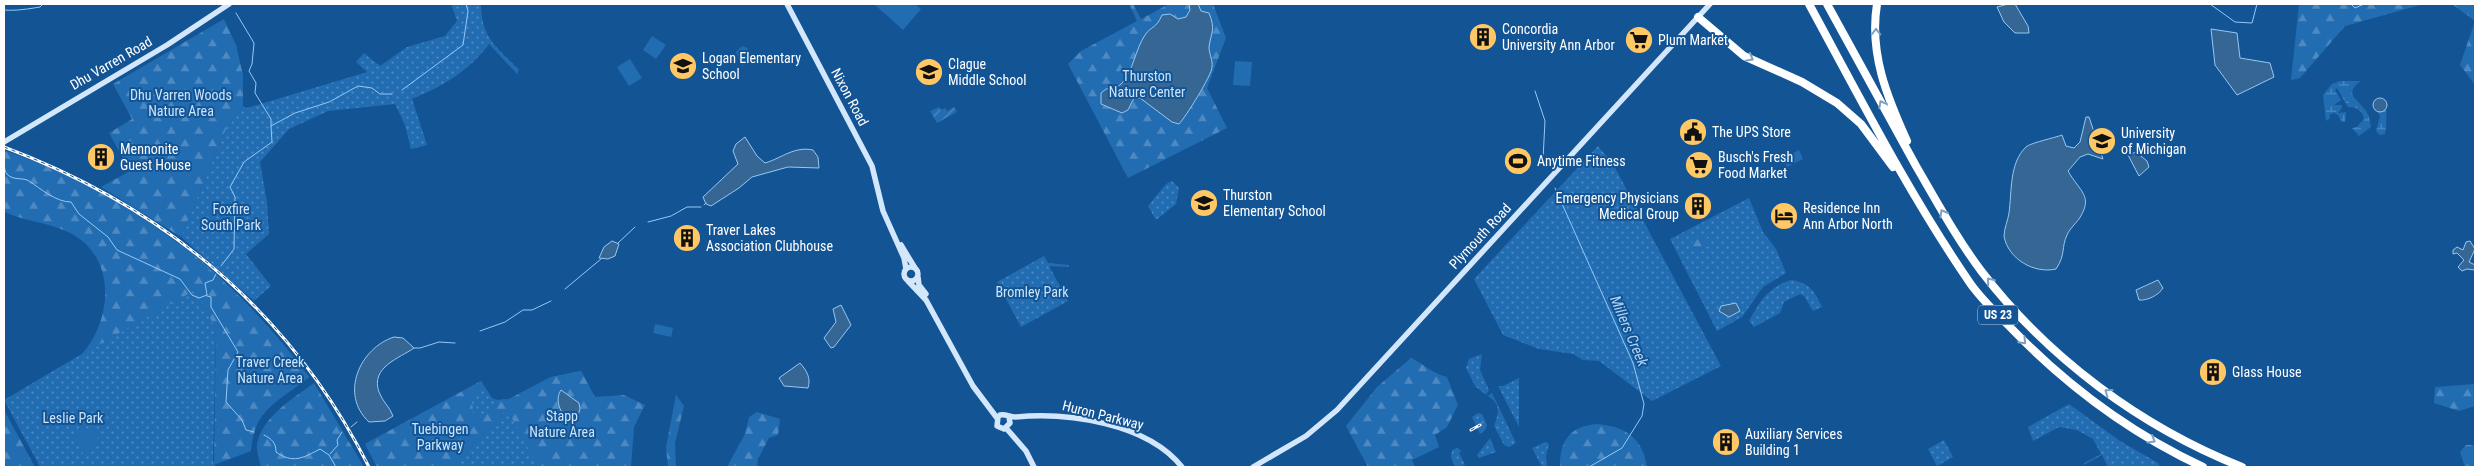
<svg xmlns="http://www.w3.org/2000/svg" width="2479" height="471" font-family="'Roboto Condensed',sans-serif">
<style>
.grass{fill:url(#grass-dots)}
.forest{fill:url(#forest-firs)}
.wetland{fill:url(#wetland-marsh)}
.garden{fill:url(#garden-furrows)}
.pitch{fill:#226db2}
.water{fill:#366694;stroke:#95c8f5}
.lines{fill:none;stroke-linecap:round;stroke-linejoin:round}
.stream{stroke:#95c8f5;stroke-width:1}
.secondary{stroke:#d2e7fc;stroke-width:5.5}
.highway{stroke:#fff;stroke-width:8}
.rail-casing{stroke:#fff;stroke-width:3}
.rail{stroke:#135495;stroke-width:1;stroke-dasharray:4;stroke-linecap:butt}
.oneway{stroke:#7da1c5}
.labels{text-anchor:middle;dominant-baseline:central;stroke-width:4;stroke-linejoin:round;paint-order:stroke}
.shield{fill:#135495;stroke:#b8ccdf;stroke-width:1}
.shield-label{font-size:12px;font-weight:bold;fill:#fff}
.poi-label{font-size:14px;fill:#fff;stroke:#135495;text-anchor:start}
.street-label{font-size:14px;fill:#fff;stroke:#135495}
.park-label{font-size:14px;fill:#cae5fd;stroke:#135495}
.water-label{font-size:15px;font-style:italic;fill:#afd6f9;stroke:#135495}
</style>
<defs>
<pattern id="grass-dots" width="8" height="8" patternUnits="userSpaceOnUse" patternTransform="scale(1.25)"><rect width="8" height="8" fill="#226db2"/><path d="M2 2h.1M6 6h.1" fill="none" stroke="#4e8ac1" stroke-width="1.8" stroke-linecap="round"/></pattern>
<pattern id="forest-firs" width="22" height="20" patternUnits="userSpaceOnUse" patternTransform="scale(1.25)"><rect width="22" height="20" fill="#226db2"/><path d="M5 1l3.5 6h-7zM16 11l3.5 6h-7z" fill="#4e8ac1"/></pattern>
<pattern id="wetland-marsh" width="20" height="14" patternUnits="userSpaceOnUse" patternTransform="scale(1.25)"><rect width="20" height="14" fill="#226db2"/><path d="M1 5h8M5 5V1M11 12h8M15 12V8" fill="none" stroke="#4e8ac1"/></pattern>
<pattern id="garden-furrows" width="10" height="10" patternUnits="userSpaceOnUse" patternTransform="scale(1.25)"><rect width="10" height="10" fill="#226db2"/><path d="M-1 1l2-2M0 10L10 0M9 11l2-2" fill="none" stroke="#4e8ac1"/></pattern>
</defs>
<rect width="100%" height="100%" fill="#135495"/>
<path class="grass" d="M451,4H481C481,38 497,47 519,70L517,74L489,44C469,71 443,86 412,99L427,145L411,149L405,125L395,104L328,111L289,129L260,162L267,202L269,234L246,254L271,286L254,301L181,237L225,131L243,106L247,108L367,72L356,62L364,53L380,66L407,47L445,36L457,21Z
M742,46L747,48L752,62L742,66L736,52Z
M1598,146L1613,164L1721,366L1652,401L1599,361L1583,360L1573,354L1539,349L1503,335L1474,279Z
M1172,181L1179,188L1176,204L1156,220L1148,206L1166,184Z
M1749,198L1763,232L1776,249L1786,273L1763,287L1742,317L1717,331L1670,239Z
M180,243C229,282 271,326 309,377L216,330L213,461L215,467H40L4,400L119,332Z
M1044,256L1048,263L1069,265V267L1049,266L1068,301L1021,327L997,282Z
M1791,280C1810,283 1814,291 1822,307L1813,311L1804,296L1800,294L1784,302L1780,313L1754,327L1749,321C1760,301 1768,287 1791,280Z
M1482,354L1480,370L1489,390L1486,395L1475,386L1466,368L1469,359Z
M581,371L616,439L617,467H377L365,444L481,381L492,398L498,400L509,399L551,377Z
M1519,378V427L1498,386H1503Z
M1492,393L1516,443L1509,447L1504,445L1494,426C1499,413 1501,404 1488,396Z
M2069,404L2120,441L2158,463L2160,467H2108L2102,455L2084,465V463L2101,454L2093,439L2077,430L2059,427L2033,441L2028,427Z
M1478,413L1482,414L1487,425L1485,430L1480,434L1472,417Z
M1490,438L1496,452L1479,458L1477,455Z
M1944,440L1953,457L1937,466L1928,449Z
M1546,442L1549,444L1546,456L1547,467H1542L1532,448Z
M1457,448L1462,451L1459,452L1465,465L1455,467L1451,457L1452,450Z"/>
<path class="forest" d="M1129,4H1133L1141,19L1169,4H1213L1226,38L1207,88L1227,128L1128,178L1068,64L1081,51L1137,21Z
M2299,4H2424L2345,26L2300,78L2291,80Z
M2452,4H2475V85L2460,65L2475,21Z
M224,19L236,45L243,75V106L225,131L181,237L101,187L130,171L109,133L132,119L113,84Z
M6,151C129,192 232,274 309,377C279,402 254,408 251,451L214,465L216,329L195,290L82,354C109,324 117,268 81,240C60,223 28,223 5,212L4,152Z
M1707,236L1708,246L1697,252L1689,249L1695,237Z
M1411,358C1424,364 1433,374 1447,377L1458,405L1447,427L1435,435L1439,447L1412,460L1415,467H1368L1346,426L1377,387Z
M581,371L595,397L624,395L645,405L634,427L631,467H538L507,409L454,467H377L365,444L481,381L484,388L478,396L472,400L473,413L482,418L493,410L498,400L509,399L551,377Z
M314,383L364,467H261C259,459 255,448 258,440C265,415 294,398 314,383Z
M2475,384V406L2459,411L2434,403L2435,387Z
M676,395L684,406L675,443L676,467H668L666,447Z
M4,410L35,467H4Z
M757,412L780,419L778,435L769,438L758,459L757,467H727L745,434L749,417Z
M1596,424C1625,426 1642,437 1647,467H1560C1560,441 1569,427 1596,424Z
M2466,445H2475V467H2465L2460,452Z"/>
<path class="wetland" d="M2340,81H2361C2342,94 2359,100 2366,111C2369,115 2370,122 2371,127L2359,136L2352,128L2357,127L2364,119C2362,110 2357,107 2348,107L2337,88L2335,90L2341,100L2334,105H2342V108L2338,113L2346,112L2345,122H2342L2338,115L2334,113L2329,115L2330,118L2326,121L2323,95L2332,84Z
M2386,109C2387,115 2386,129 2385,134L2380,135L2376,131L2380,116L2377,111Z"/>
<path class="garden" d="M939,107L941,110L945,108L947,111L954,107L957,112L937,123L930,111Z"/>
<path class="pitch" d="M874,4H915L921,9L903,30Z
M652,36L666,45L656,59L643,50Z
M630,59L642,78L629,86L617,67Z
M1235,61L1252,62L1250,86L1233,85Z
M1799,150L1803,159L1787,167L1783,159Z
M655,324L673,328L671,337L653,333Z
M95,424C102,436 98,450 85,457L74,436Z"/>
<path class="water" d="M1189,4H1198L1201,11L1209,13C1216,30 1211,32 1209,47C1209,54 1213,60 1212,67C1212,75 1185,118 1179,124L1172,122L1140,98H1134L1128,110L1122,113L1101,104V93L1106,89C1113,88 1118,88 1123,82C1132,73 1136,48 1145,35C1151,26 1156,29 1162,15L1170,14L1178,19L1186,17L1190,10Z
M2008,4H2015L2028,26L2029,33H2015L2004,22L1997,7Z
M2211,29L2237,33L2240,58L2270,63L2274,77L2237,95L2215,65Z
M2373 105a7 7 0 1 1 14 0a7 7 0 1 1-14 0Z
M2086,117H2089L2103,159L2088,154L2080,157L2068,171C2080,192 2094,196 2079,219C2075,224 2069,230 2067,235C2061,248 2066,254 2056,269C2034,274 2008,259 2004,236C2004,229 2008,220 2009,213C2012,192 2009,163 2026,147C2030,143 2054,138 2062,135L2066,146L2074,148L2080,142Z
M745,137L757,156L765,163C782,158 794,146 813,150L818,157L819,168L788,167L752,177L739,188L711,206L706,204L703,197L738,164L733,151L736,144Z
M2136,152L2147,161L2149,167L2139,176L2128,155Z
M612,241L619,244L615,256L608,259L599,258L604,247Z
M2470,241L2475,249L2469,262L2475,265V270L2467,269L2462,271L2458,267L2464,260L2457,253L2453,254V250L2457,247L2463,250L2466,242Z
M2158,280L2163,288C2159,295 2147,301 2139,300L2136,290Z
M1736,303L1740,311L1729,317L1719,311L1721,306Z
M841,305L851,325L834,347L831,348L824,338L836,322L833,309Z
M394,337L403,338L414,348C400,358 370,367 379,392C382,401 390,407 393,416L385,421L369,422C339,394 360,348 394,337Z
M800,363C807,371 811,378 808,388L784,386L779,378Z
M561,390L579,403L580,409L577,418H567C559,411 555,399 561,390Z"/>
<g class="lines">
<path class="stream" d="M2210,4L2235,22L2252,23L2257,4
M2351,4L2355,8L2364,4
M2377,4H2379
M4,10C16,11 28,9 40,7L43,4
M236,13L254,43L252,64L249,71L256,83L255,93L271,119V126
M402,90L463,45L468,11L466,4
M1535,91L1545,121L1543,159L1546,166
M4,166C5,169 5,172 7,174C13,181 23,177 29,181C41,189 56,202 71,202L79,214L108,237L117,250L180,279L192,295L199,298L207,295
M1555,188L1633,363L1644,404L1642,416L1622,448L1589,467
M704,205L706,203
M648,222L671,216L687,207H701
M618,243L635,227
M221,266L234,249L235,197L230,187L244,162L272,142L271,126L295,113L329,102L358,86L372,88L380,94H392
M565,289L601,259
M207,295L205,283L213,280L216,274
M207,296L211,297V307L238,352L228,370L226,402L242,420L246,430L254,432
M480,331L505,322L523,310H532L551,301
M414,348H420L439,342L455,343
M351,427L357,422
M264,435C272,439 276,443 276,452C293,464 303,458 320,449L329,455L336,467
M330,454L338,445L337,440L342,432"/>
<path class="secondary" d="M787,4L872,166L883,211L904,258L906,269
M4,142L167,45L229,4
M901,245L915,268
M904 274a7 7 0 1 1 14 0a7 7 0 1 1-14 0Z
M918,277L919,285L926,294
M908,281L926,300L973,386L997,418
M1000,415C1006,414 1010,417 1015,417C1068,412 1147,423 1182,467
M998,417L997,426L1004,429L1010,423L1009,417
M1006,428L1026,451L1034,467
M1253,467L1306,436L1337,410L1710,4"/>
<path class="highway" d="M1809,4C1860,98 1909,194 1970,283C1981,299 1997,314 2011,328C2066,385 2130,433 2203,467
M1827,4C1857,58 1886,112 1916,166C1937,202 1957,239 1982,272C2048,358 2141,427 2242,467
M1877,4C1869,53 1887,97 1907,141
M1698,17L1744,56L1802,82L1837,103L1861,124L1893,167"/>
<defs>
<path id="rail" d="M4,147C166,208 290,311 369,467
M1471,430L1480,425"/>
</defs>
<use href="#rail" class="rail-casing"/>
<use href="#rail" class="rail"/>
</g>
<defs><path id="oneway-chevron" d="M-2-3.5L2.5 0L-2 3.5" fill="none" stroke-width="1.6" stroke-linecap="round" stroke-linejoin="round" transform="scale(1.25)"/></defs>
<g class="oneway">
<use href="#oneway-chevron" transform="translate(1876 32) rotate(-90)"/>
<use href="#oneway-chevron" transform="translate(1750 58) rotate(29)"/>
<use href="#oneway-chevron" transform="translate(1882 104) rotate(-118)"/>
<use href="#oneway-chevron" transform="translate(1943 213) rotate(-120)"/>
<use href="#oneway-chevron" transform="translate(1990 281) rotate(-129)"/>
<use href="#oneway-chevron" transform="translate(2023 341) rotate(46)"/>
<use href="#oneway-chevron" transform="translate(2108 392) rotate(-144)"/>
<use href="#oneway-chevron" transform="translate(2152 440) rotate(31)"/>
</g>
<defs>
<symbol id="building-disc" viewBox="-11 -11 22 22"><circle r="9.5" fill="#ffc864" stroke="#135495"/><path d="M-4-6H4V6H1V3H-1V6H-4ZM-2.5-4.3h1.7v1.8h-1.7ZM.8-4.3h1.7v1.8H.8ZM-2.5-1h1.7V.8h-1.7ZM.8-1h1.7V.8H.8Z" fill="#111"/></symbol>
<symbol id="supermarket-disc" viewBox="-11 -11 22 22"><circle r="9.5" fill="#ffc864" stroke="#135495"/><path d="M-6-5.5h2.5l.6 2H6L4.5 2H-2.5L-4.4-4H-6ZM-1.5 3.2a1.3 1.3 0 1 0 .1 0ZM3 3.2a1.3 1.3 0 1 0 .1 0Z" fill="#111"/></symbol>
<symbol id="school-disc" viewBox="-11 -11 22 22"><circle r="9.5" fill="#ffc864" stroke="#135495"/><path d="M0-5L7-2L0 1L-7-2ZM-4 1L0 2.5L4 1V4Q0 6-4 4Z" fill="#111"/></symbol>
<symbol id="civic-disc" viewBox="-11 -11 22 22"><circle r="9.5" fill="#ffc864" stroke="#135495"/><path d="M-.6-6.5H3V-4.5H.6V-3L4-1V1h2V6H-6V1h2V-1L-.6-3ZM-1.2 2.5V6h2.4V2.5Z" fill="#111"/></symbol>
<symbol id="university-disc" viewBox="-11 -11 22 22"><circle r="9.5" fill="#ffc864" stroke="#135495"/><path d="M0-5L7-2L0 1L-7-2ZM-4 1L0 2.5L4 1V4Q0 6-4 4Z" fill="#111"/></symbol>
<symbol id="stadium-disc" viewBox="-11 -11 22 22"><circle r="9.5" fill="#ffc864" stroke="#135495"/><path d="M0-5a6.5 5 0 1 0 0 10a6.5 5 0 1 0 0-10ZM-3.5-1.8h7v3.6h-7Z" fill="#111"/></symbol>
<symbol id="hotel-disc" viewBox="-11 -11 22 22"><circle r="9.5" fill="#ffc864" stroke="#135495"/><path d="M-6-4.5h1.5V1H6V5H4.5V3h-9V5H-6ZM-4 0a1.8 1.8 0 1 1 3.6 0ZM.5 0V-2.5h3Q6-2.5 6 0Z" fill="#111"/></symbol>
</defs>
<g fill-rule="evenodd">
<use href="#building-disc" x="1467" y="21" width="32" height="32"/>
<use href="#supermarket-disc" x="1623" y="24" width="32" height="32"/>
<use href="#school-disc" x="667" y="50" width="32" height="32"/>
<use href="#school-disc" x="913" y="56" width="32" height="32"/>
<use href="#civic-disc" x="1677" y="116" width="32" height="32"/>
<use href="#university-disc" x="2086" y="125" width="32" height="32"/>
<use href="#building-disc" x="85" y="141" width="32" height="32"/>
<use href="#stadium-disc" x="1502" y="145" width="32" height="32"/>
<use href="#supermarket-disc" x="1683" y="149" width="32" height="32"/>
<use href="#school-disc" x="1188" y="187" width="32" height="32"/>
<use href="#building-disc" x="1682" y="190" width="32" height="32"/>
<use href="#hotel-disc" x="1768" y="200" width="32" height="32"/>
<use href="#building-disc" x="671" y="222" width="32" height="32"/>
<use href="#building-disc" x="2197" y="356" width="32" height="32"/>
<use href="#building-disc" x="1710" y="426" width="32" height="32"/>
</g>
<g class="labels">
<rect class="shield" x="1978" y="305.5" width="40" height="19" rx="4"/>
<g class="shield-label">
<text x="1998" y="315">US 23</text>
</g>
<g class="poi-label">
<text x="1502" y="29">Concordia<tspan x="1502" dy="16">University Ann Arbor</tspan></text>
<text x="1658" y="40">Plum Market</text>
<text x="702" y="58">Logan Elementary<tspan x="702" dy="16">School</tspan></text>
<text x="948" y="64">Clague<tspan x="948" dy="16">Middle School</tspan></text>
<text x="1712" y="132">The UPS Store</text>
<text x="2121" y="133">University<tspan x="2121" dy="16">of Michigan</tspan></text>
<text x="120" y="149">Mennonite<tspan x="120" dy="16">Guest House</tspan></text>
<text x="1718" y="157">Busch's Fresh<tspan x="1718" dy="16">Food Market</tspan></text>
<text x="1537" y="161">Anytime Fitness</text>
<text x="1223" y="195">Thurston<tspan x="1223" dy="16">Elementary School</tspan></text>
<text x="1679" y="198" text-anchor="end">Emergency Physicians<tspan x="1679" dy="16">Medical Group</tspan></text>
<text x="1803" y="208">Residence Inn<tspan x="1803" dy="16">Ann Arbor North</tspan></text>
<text x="706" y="230">Traver Lakes<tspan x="706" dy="16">Association Clubhouse</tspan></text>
<text x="2232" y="372">Glass House</text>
<text x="1745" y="434">Auxiliary Services<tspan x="1745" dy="16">Building 1</tspan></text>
</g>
<g class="street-label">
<text transform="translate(111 63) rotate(-30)">Dhu Varren Road</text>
<text transform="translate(850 97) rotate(62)">Nixon Road</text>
<text transform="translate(1480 236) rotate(-47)">Plymouth Road</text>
<text transform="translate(1103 415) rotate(14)">Huron Parkway</text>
</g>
<g class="park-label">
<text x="1147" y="76">Thurston<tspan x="1147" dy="16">Nature Center</tspan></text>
<text x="181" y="95">Dhu Varren Woods<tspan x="181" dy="16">Nature Area</tspan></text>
<text x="231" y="209">Foxfire<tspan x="231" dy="16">South Park</tspan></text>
<text x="1032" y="292">Bromley Park</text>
<text x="270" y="362">Traver Creek<tspan x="270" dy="16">Nature Area</tspan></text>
<text x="562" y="416">Stapp<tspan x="562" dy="16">Nature Area</tspan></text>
<text x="73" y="418">Leslie Park</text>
<text x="440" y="429">Tuebingen<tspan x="440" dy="16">Parkway</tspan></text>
</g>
<g class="water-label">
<text transform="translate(1629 331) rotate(67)">Millers Creek</text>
</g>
</g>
<rect width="2479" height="471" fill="none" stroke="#ffffff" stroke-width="10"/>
</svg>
